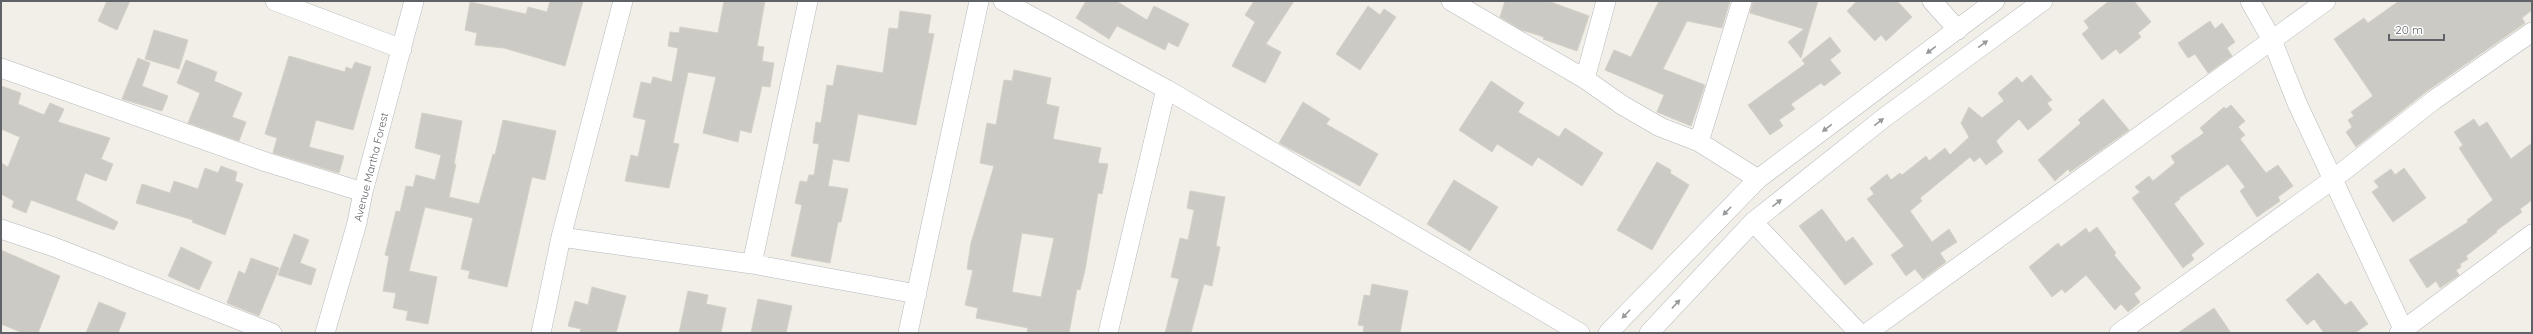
<svg xmlns="http://www.w3.org/2000/svg" width="2533" height="334" font-family="Quicksand,sans-serif">
<style>
.building{fill:#cccac5;stroke:#d6d1c6;fill-rule:evenodd}
.lines{fill:none;stroke-linecap:round;stroke-linejoin:round}
.minor-casing{stroke:#b5b8bc;stroke-width:20}
.minor{stroke:#fff;stroke-width:19}
.oneway{fill:#979a9d}
.labels{text-anchor:middle;dominant-baseline:central;stroke-width:3.5;stroke-linejoin:round;paint-order:stroke}
.street-label{font-size:11px;fill:#5f6368;stroke:#fff}
</style>
<rect width="100%" height="100%" fill="#f1efe8"/>
<path class="building" d="M107,1H130L117,30L98,21Z
M550,1H583L565,66L504,48L475,45L477,33L465,30L470,2L526,14L528,7L547,12Z
M724,1H765L757,46L764,47L762,61L774,63L770,87L762,86L751,133L740,130L738,142L703,133L716,77L688,72L673,143L679,144L669,188L625,181L631,155L638,157L646,120L633,117L641,82L651,84L653,77L672,82L678,48L668,46L670,32L679,33L680,27L718,33Z
M1086,1H1116L1147,20L1154,6L1189,24L1178,47L1168,42L1165,50L1117,26L1109,39L1076,18Z
M1254,1H1294L1266,44L1281,52L1265,83L1232,66L1255,22L1245,15Z
M1505,1H1548L1589,16L1577,51L1543,39L1544,37L1522,30L1500,17Z
M1659,1H1730L1722,28L1687,21L1663,69L1705,85L1691,126L1657,112L1664,95L1605,70L1614,50L1631,57Z
M1753,1H1818L1801,58L1788,42L1804,29L1750,13Z
M1857,1H1897L1912,17L1886,41L1881,35L1875,41L1847,11Z
M2109,1H2134L2151,22L2138,33L2141,37L2120,54L2116,49L2102,60L2082,34L2089,28L2084,21Z
M2399,1H2532V10L2522,18L2525,23L2427,91L2356,147L2346,132L2352,127L2348,120L2354,116L2351,112L2373,96L2334,39L2364,18L2368,23Z
M1368,6L1380,15L1384,9L1396,17L1360,70L1336,54Z
M900,11L931,15L928,33L934,34L916,125L858,114L849,162L833,159L828,186L848,189L841,222H838L830,263L791,256L802,205L795,203L800,181L807,182L809,175H814L819,144L813,143L816,122L821,123L827,85L833,86L837,65L883,73L889,28L898,29Z
M2210,21L2215,29L2222,23L2235,42L2227,48L2232,56L2208,73L2195,54L2188,58L2178,43Z
M154,30L188,40L179,69L145,59Z
M1830,37L1841,51L1830,60L1841,73L1824,86L1821,83L1791,104L1795,109L1779,120L1783,126L1770,135L1748,105L1805,64L1802,60Z
M289,56L345,72L346,67L352,69L355,62L371,67L353,130L316,120L309,147L344,156L339,173L273,153L277,138L265,134Z
M138,58L150,63L142,86L168,96L162,111L122,99Z
M186,60L217,72L214,81L242,93L232,117L246,122L239,141L188,123L200,93L177,83Z
M1014,70L1051,78L1046,104L1059,107L1053,139L1101,148L1098,163L1108,164L1102,194L1098,193L1085,270L1080,290L1077,289L1069,333H1027L1028,328L976,318L978,308L965,305L973,270L967,269L971,243L994,166L980,163L987,123L996,125L1004,80L1012,81ZM1022,233L1054,238L1041,297L1012,292Z
M2031,75L2052,100L2047,103L2052,110L2028,130L2019,119L1996,141L2003,152L1986,165L1980,157L1974,162L1970,157L1920,198L1922,201L1910,211L1932,242L1949,229L1957,242L1940,253L1946,262L1923,279L1915,269L1906,276L1891,255L1904,246L1867,199L1874,194L1870,188L1887,174L1891,180L1900,173L1902,175L1926,156L1929,161L1945,148L1950,155L1969,137L1961,123L1969,107L1982,118L2004,101L1998,93L2017,77L2022,83Z
M1491,81L1524,103L1518,112L1559,137L1565,128L1603,153L1582,186L1538,157L1532,166L1497,144L1492,152L1459,130Z
M1,86L21,93L18,104L44,115L50,103L64,109L58,122L110,138L101,159L113,164L106,181L85,173L76,200L118,222L114,230L31,200L26,213L12,207L14,201L1,194V163L8,167L20,137L1,129Z
M2103,99L2129,130L2070,172L2068,169L2055,181L2038,160L2081,123L2078,120Z
M1303,102L1330,119L1326,124L1378,154L1360,186L1279,143Z
M2231,105L2245,121L2238,127L2245,135L2240,139L2266,173L2278,165L2293,186L2278,197L2280,201L2257,217L2240,191L2245,187L2228,164L2179,198L2180,199L2174,204L2204,244L2191,255L2194,259L2183,268L2132,198L2140,192L2135,187L2149,176L2153,181L2175,163L2171,156L2204,133L2200,128L2224,107L2226,109Z
M422,113L462,121L454,164H456L449,197L479,204L493,154L495,155L503,120L556,131L545,180L532,177L507,287L468,278L470,271L461,269L473,218L425,207L409,271L437,277L428,324L406,320L408,311L393,308L396,293L383,291L389,256L385,255L396,211L400,212L406,186L413,187L416,175L435,180L441,155L415,148Z
M2474,119L2479,127L2487,122L2511,159L2532,143V200L2520,209L2522,212L2496,231L2497,232L2466,256L2468,259L2460,264L2461,267L2456,270L2459,275L2440,288L2436,281L2427,288L2409,260L2468,222L2467,220L2493,200L2459,148L2463,145L2454,132Z
M1657,162L1671,170L1670,173L1689,185L1652,250L1617,230Z
M221,166L237,172L235,181L243,184L225,235L192,222L193,220L136,203L142,184L170,193L174,181L198,189L205,168L218,173Z
M2404,168L2426,198L2393,222L2372,192L2379,187L2374,181L2391,169L2395,175Z
M1454,180L1498,207L1470,251L1427,224Z
M1190,191L1225,197L1216,246L1220,247L1212,286L1204,284L1191,333H1165L1179,279L1171,277L1180,238L1188,240L1194,210L1187,208Z
M1822,209L1846,242L1853,237L1873,264L1845,285L1799,226Z
M2097,227L2116,253L2114,255L2141,288L2134,294L2140,302L2128,312L2121,304L2115,310L2086,275L2065,293L2062,289L2052,297L2029,267L2058,243L2061,247L2086,228L2089,233Z
M294,234L309,240L300,263L316,269L311,285L278,275Z
M181,247L212,262L199,290L168,276Z
M1,250L60,276L38,333H23L1,324Z
M251,258L279,268L259,316L227,303L239,271L245,274Z
M2318,273L2345,305L2351,301L2368,324L2355,333H2324L2314,319L2307,325L2286,300Z
M1372,284L1408,291L1400,333H1363L1364,326L1358,325L1364,295L1370,296Z
M592,287L626,296L616,333H580L581,329L568,326L575,301L588,305Z
M688,291L708,295L706,304L726,308L721,333H679Z
M758,299L792,306L786,333H751Z
M99,302L126,313L118,333H86Z
M2214,308L2231,333H2178Z"/>
<g class="lines">
<defs>
<path id="minor" d="M275,1L402,49
M1003,1L1166,89L1580,333
M1451,1L1585,79L1622,105L1660,127L1699,142L1758,179
M1932,1L1958,30
M2250,1L2272,40L2297,103L2405,333
M1,68L266,162L363,192
M1585,79L1606,1
M1699,142L1742,1
M1753,222L1859,333
M1,229L54,247L272,333
M561,237L752,264L917,294
M752,264L808,1
M325,333L357,223L363,192L414,1
M541,333L561,237L623,1
M908,333L979,1
M1108,333L1166,89
M1608,333L1758,179L1995,1
M1649,333L1753,222L1885,117L2043,1
M1867,333L2326,1
M2119,333L2332,180L2434,100L2532,32
M2399,333L2532,234"/>
</defs>
<use href="#minor" class="minor-casing"/>
<use href="#minor" class="minor"/>
</g>
<defs><path id="oneway-solid" d="M-6-.8H1V-3.2L6.5 0L1 3.2V.8H-6Z"/></defs>
<g class="oneway">
<use href="#oneway-solid" transform="translate(1983 44) rotate(-36)"/>
<use href="#oneway-solid" transform="translate(1931 50) rotate(143)"/>
<use href="#oneway-solid" transform="translate(1879 122) rotate(-38)"/>
<use href="#oneway-solid" transform="translate(1827 128) rotate(143)"/>
<use href="#oneway-solid" transform="translate(1777 203) rotate(-38)"/>
<use href="#oneway-solid" transform="translate(1727 211) rotate(134)"/>
<use href="#oneway-solid" transform="translate(1676 304) rotate(-47)"/>
<use href="#oneway-solid" transform="translate(1626 314) rotate(134)"/>
</g>
<g class="labels">
<g class="street-label">
<text transform="translate(371 167) rotate(-76)">Avenue Martha Forest</text>
</g>
</g>
<rect width="2533" height="334" fill="none" stroke="#5f6368" stroke-width="4"/>
<path d="M2389 34v6h55v-6" fill="none" stroke="#5f6368" stroke-width="2"/>
<text x="2395" y="34" font-size="12" fill="#5f6368" stroke="#ffffff" stroke-width="3" paint-order="stroke">20 m</text>
</svg>
